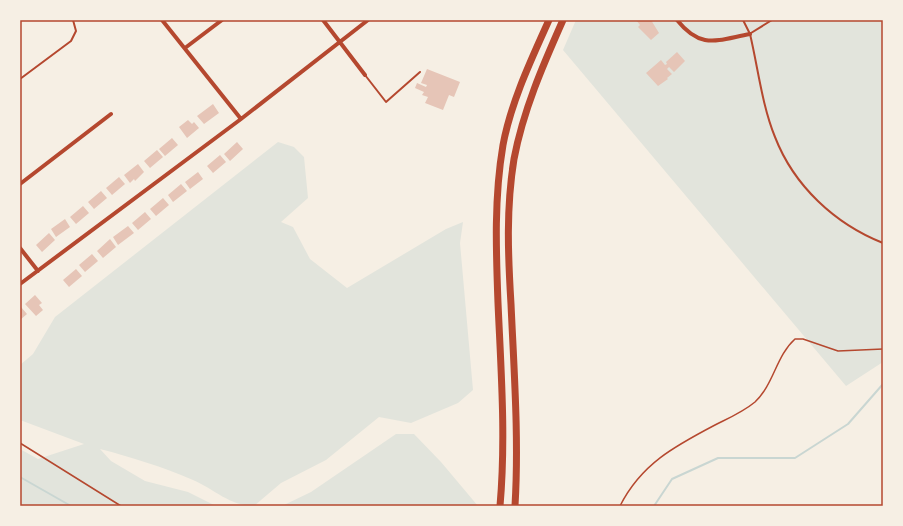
<svg xmlns="http://www.w3.org/2000/svg" width="903" height="526" font-family="Poppins,sans-serif">
<style>
.green{fill:#e2e4dc}
.lines{fill:none;stroke-linecap:round;stroke-linejoin:round}
.stream{stroke:#c9d6d2;stroke-width:2}
.building{fill:#e6c5b7}
.path{stroke:#b5482f;stroke-width:1.5}
.service{stroke:#b5482f;stroke-width:2}
.minor{stroke:#b5482f;stroke-width:4}
.trunk{stroke:#b5482f;stroke-width:7}
.neatline{fill:none;stroke:#b5482f;stroke-width:1.5}
</style>
<rect width="100%" height="100%" fill="#f6efe4"/>
<path class="green" d="M576,20H883V362L846,386L563,50Z
M278,142L294,147L304,157L308,198L281,222L293,227L310,259L347,288L446,229L463,222L460,243L473,390L458,403L411,423L379,417L326,460L281,483L254,506C230,506 214,489 193,480C163,467 131,457 100,449L111,461L145,481L188,492L216,506H20V449L38,459L84,444L20,420V365L33,354L55,317Z
M396,434H414L441,462L478,506H282L311,492Z"/>
<g class="lines">
<path class="stream" d="M20,477L71,506
M654,506L672,479L718,458H795L848,424L883,384"/>
</g>
<path class="building" d="M636,20H651L659,33L651,40L638,27L640,25Z
M677,52L685,61L674,72L669,67L667,69L672,74L667,78L668,79L658,86L646,73L661,60L665,65L667,64L666,62Z
M427,69L460,82L454,97L449,95L443,110L425,103L428,97L422,95L424,92L415,88L417,83L426,87L427,85L421,83Z
M213,104L219,113L204,124L197,116Z
M188,120L192,124L194,122L199,128L187,138L179,127Z
M172,138L178,145L165,156L159,149Z
M237,142L243,149L230,161L224,154Z
M157,150L163,157L150,168L144,161Z
M220,155L226,162L213,173L207,166Z
M138,164L144,172L135,181L134,179L130,183L124,175Z
M198,172L203,179L190,189L185,182Z
M119,177L125,184L112,195L106,188Z
M181,184L187,191L173,202L168,195Z
M101,191L107,198L94,209L88,202Z
M163,198L169,205L156,216L150,209Z
M83,206L89,213L76,224L70,217Z
M145,212L151,219L138,230L132,223Z
M65,219L70,227L56,237L51,229Z
M128,226L134,233L118,245L113,237Z
M49,233L55,240L42,252L36,245Z
M110,239L116,247L103,258L97,251Z
M92,254L98,261L85,272L79,265Z
M76,269L82,276L69,287L63,280Z
M35,295L42,303L39,305L43,310L36,316L25,304Z
M21,307L27,314L20,320V308Z"/>
<g class="lines">
<path class="path" d="M20,443L121,506
M620,506C641,464 675,446 715,425C729,418 743,412 755,402C774,384 776,356 795,339H803L838,351L883,349"/>
<path class="service" d="M743,20L750,34C758,68 762,105 775,137C794,186 835,224 883,243
M751,33L772,20
M365,75L386,102L420,72
M20,79L71,41L76,31L73,20"/>
<path class="minor" d="M162,20L241,119
M323,20L365,75
M677,20C701,50 717,40 750,34
M185,48L222,20
M20,184L111,114
M20,248L38,271
M20,284L241,119L368,20"/>
<path class="trunk" d="M500,506C506,438 501,371 498,303C496,250 494,198 503,145C511,102 531,60 549,20
M515,506C519,439 514,371 511,304C508,255 506,208 514,159C523,111 543,65 563,20"/>
</g>
<rect width="903" height="526" fill="none" stroke="#f6efe4" stroke-width="42"/>
<rect x="21" y="21" width="861" height="484" class="neatline"/>
</svg>
